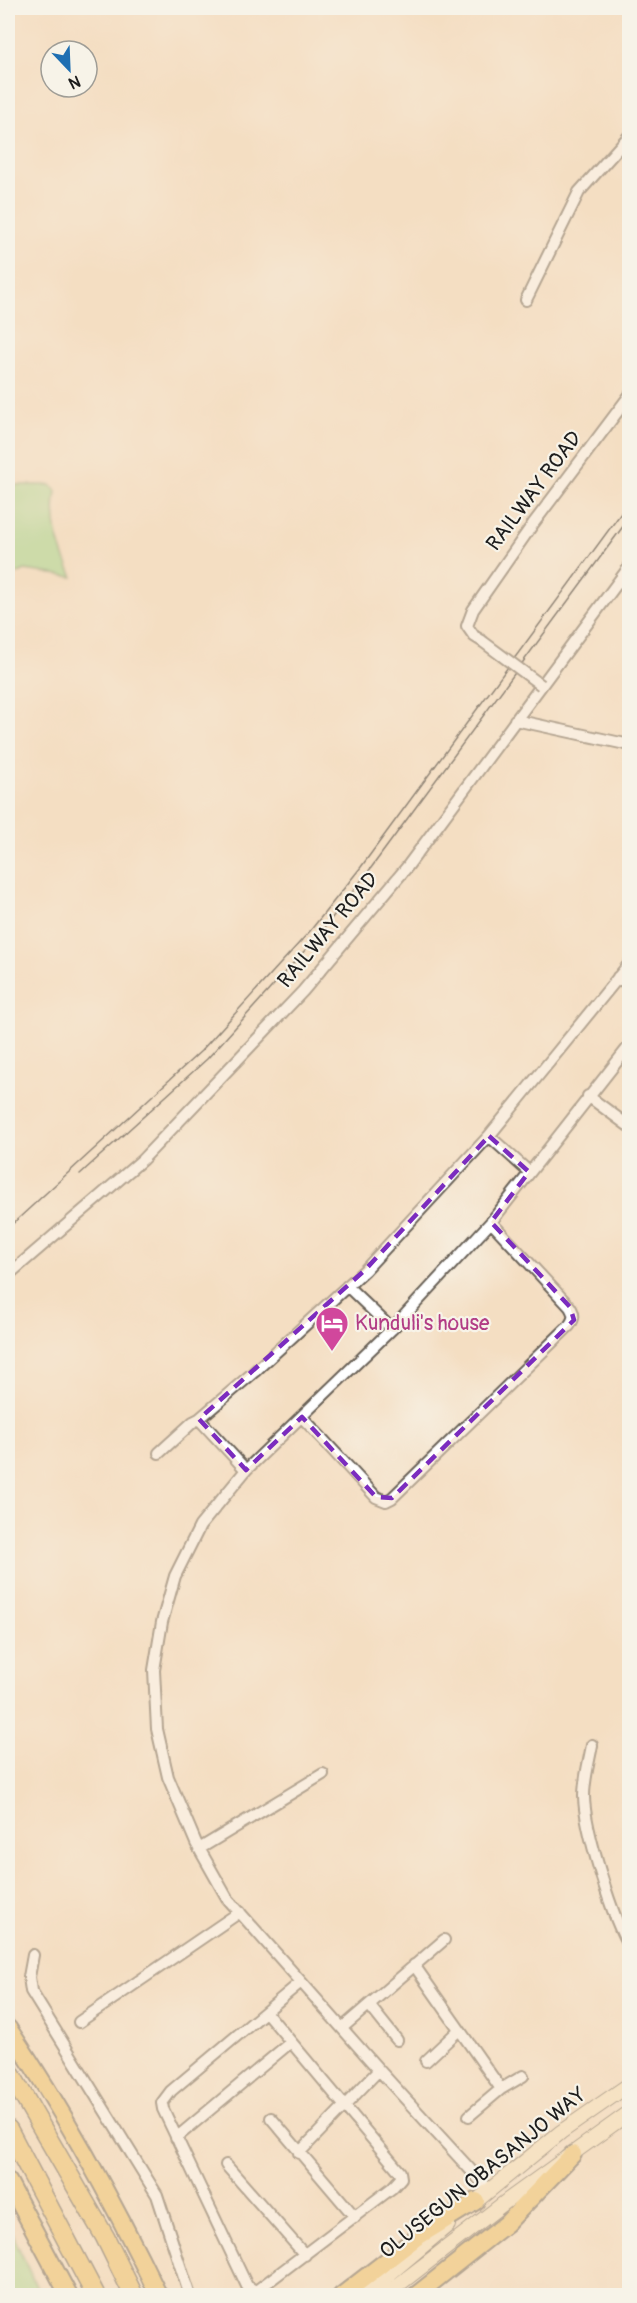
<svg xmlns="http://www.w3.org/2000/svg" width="637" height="2303" font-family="Pangolin,sans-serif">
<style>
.green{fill:#9dd78b;stroke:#5c7a54;stroke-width:1.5}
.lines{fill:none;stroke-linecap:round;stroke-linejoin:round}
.minor-casing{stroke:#686056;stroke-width:14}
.secondary-casing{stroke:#686056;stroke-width:16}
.trunk-casing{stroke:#686056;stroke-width:20}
.motorway-casing{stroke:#686056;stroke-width:21}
.minor{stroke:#fff;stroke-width:10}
.secondary{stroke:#f9e7c3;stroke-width:14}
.trunk{stroke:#efc469;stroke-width:16}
.motorway{stroke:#efc469;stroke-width:18}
.tram{stroke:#1c1c1c;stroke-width:1.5}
.minor-bridge-casing{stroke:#686056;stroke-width:14;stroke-linecap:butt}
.minor-bridge{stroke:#fff;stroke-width:10}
.marked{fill:none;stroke:#7b2cbf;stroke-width:4.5;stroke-dasharray:12 8;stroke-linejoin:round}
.labels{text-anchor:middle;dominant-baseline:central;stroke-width:4.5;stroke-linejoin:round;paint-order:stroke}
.street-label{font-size:21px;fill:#1c1c1c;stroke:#f7f3e8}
.hotel-label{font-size:21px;fill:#b23c85;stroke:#f7f3e8;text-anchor:start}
</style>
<rect width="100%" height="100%" fill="#f7f3e8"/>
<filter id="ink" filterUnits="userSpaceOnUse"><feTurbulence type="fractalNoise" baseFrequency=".0167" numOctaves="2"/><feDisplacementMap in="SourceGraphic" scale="12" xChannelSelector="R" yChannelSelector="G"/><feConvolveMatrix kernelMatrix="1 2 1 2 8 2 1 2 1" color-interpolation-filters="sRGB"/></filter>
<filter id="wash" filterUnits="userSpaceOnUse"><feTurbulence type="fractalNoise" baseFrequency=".008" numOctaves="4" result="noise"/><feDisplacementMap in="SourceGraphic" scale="24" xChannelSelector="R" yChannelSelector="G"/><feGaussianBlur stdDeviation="1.35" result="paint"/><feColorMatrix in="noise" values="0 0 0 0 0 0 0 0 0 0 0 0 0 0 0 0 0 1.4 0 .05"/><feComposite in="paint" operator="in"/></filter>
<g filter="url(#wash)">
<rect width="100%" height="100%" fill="#f4dec2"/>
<path class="green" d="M8,485H51L56,491C50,521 60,550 73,577L25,570L8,578Z
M8,2224L40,2295H8Z"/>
</g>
<g filter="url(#ink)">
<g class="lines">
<defs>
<path id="minor" d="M526,300L579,192L630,135
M482,641L474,636L467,626L473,610L533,524L630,395
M515,720L630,745
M618,977L630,986
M588,1096L630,1127
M489,1136L529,1172
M8,1275L142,1160L303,991L407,867L630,566
M347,1286L392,1329
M302,1417L376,1497L386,1501L392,1498L569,1326C574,1319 575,1315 570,1307L491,1222
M199,1419L246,1470
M159,1453L193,1422L199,1419L254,1372L365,1270L489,1136L630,963
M592,1745C589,1762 584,1779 584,1796C584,1826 613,1922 630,1947
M199,1849L323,1774
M33,1955L29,1977L31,1991L157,2195L190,2296
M414,1965L501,2089L469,2116
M369,2005L397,2040
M266,2012L400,2172L401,2178L392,2188L256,2291L247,2286L163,2109L162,2103L171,2091L301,1982
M79,2022L240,1912
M342,2028L444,1940
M426,2061L459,2030
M501,2089L523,2076
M271,2118L355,2217
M176,2138L291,2042
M299,2153L379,2070
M226,2165L305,2255
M489,2190L379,2070L227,1898L196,1843L168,1777L157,1729L154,1670L162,1622L175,1576L200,1526L246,1470L392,1329L491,1222L630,1045"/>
<path id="secondary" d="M469,2207L561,2132L630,2084
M363,2296L448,2225
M384,2296L508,2200L630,2112"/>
<path id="trunk" d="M8,2028C65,2113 114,2203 159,2296
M8,2181L69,2296
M341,2296L416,2238L476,2201
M415,2296L506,2224L573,2154"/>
<path id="motorway" d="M8,2069L105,2237L134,2296
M8,2129L96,2296"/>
</defs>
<use href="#minor" class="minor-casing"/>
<use href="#secondary" class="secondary-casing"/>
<use href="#trunk" class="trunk-casing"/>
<use href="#motorway" class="motorway-casing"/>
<use href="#minor" class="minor"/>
<use href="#secondary" class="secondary"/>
<use href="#trunk" class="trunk"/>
<use href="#motorway" class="motorway"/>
<path class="tram" d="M80,1174L207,1059L316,938L368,872L630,517
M8,1228L201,1051L310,931L361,867L630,501"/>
<defs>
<path id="minor-bridge" d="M482,641L541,685"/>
</defs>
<use href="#minor-bridge" class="minor-bridge-casing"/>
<use href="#minor-bridge" class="minor-bridge"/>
</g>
</g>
<path d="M0 0H637V2303H0ZM489,1136L529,1172L491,1222L570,1307L574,1320L392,1498L376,1497L302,1417L246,1470L199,1419L365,1270Z" fill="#f4dec2" fill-opacity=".55" fill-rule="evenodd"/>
<path class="marked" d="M489,1136L529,1172L491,1222L570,1307L574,1320L392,1498L376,1497L302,1417L246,1470L199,1419L365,1270Z"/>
<defs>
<symbol id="hotel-pin" viewBox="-11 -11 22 30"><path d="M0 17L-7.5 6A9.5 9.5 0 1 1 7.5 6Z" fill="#d1479c" stroke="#f7f3e8"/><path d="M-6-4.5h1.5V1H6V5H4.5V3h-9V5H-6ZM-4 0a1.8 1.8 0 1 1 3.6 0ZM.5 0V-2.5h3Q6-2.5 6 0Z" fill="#fff"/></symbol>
</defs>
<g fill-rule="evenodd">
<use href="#hotel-pin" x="313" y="1304" width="38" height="52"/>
</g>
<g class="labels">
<g class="street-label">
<text transform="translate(534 491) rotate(-53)">RAILWAY ROAD</text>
<text transform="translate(328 930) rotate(-50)">RAILWAY ROAD</text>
<text transform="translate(483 2173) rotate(-39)">OLUSEGUN OBASANJO WAY</text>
</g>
<g class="hotel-label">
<text x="355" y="1323">Kunduli's house</text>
</g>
</g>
<rect width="637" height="2303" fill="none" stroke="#f7f3e8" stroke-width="30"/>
<g transform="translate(69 69) rotate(157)"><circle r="28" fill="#f7f3e8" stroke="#9f9d96" stroke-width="1.5"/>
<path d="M0-4.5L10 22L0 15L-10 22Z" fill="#1f6fb2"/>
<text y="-9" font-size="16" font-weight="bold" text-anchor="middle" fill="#1c1c1c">N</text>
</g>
</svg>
